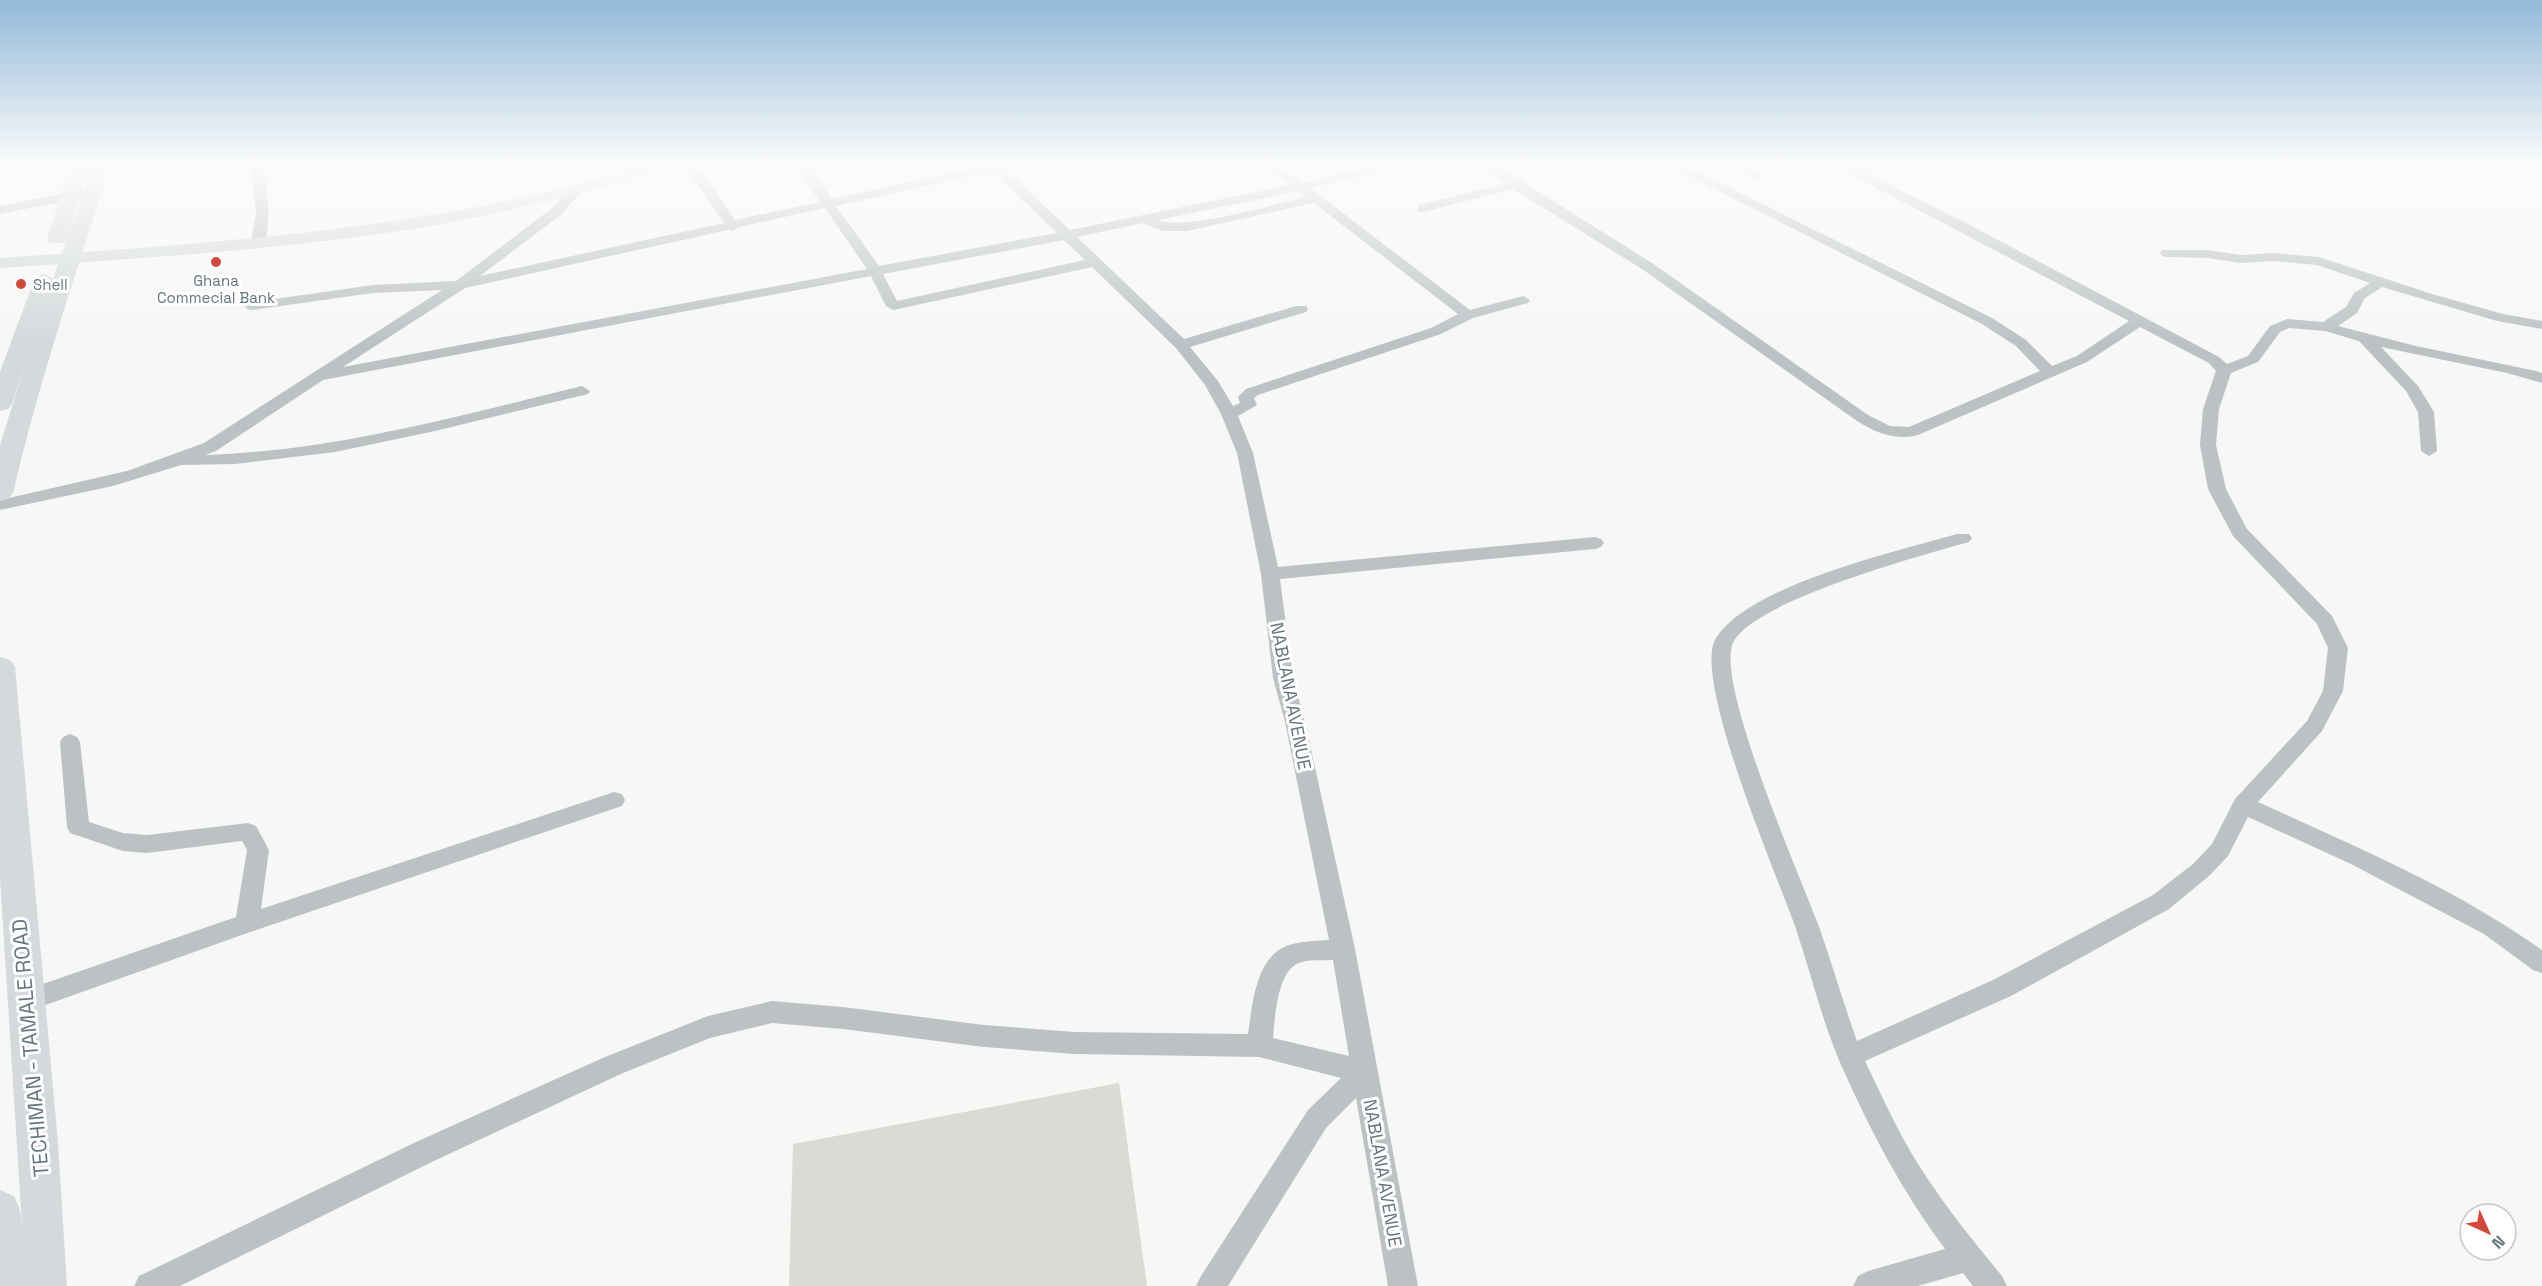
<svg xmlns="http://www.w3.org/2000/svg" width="2542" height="1286" font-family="'Space Grotesk',sans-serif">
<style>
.green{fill:#d8dcd5}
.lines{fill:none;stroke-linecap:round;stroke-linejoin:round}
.minor{fill:#bcc2c4;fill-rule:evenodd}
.major{fill:#d4d9db;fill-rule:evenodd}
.highway{fill:#d4d9db;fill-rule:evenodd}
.poi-dot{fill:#d44739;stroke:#fff;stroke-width:2}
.labels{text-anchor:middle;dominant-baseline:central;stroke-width:6;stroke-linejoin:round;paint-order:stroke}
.far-poi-label{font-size:15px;fill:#65767d;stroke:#fff}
.street-label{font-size:18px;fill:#65767d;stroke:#fff}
.near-street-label{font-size:21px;fill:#65767d;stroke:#fff}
</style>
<rect width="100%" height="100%" fill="#f7f7f5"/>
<path class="green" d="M1119,1083L1147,1286H789L793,1144Z"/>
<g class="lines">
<path class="minor" d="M250,163H262C267,190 272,215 265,242L258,246L251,242L256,213Z
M683,163H695L735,220L820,202L794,163H806L832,199L987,165L986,163H1020L1005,169L1070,230L1290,185L1263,163H1277L1303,183L1379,163H1396L1380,172L1310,188L1470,310L1523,296L1530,300L1528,303L1473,318L1441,334L1258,395L1254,398L1257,405L1238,416L1253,453L1278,567L1595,537L1601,539L1604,543L1601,547L1595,549L1280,579L1293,678L1305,722L1355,949L1418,1286H1388L1356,1098L1326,1128L1228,1286H1196L1201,1276L1308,1110L1341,1078L1259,1057L1075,1054L984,1047L843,1029L772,1023L710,1038L623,1073L436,1160L180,1286H134L139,1276L416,1142L605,1057L708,1016L772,1001L843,1007L984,1025L1075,1032L1248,1034C1252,1007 1255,961 1284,947C1298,941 1314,941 1329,940L1285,722L1273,678L1261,574L1237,453L1221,414L1205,385L1176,348L1092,267L893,310L886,306L871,276L323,380L216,451L205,455C333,451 458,416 582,386L590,391L588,394L435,431L335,452L235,464L181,465L113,486L0,510V500L127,471L204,443L442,290L373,293L252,310L247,309L245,306L247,303L373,285L456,281L552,208L574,185L578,184L584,188L562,214L480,276L724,223ZM993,171L1057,233L879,266L836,206ZM1298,191L1306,197C1275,204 1183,231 1158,220ZM1314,203L1458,314L1431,328L1246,389L1238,397L1240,403L1233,406L1218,381L1190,347L1306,312L1308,309L1306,306H1296L1184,339L1077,237L1143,223L1162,231H1187ZM825,208L867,269L343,367L465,288L728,230L733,231L739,227ZM1064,240L1085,260L897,301L883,274ZM1333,960L1349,1056L1273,1038C1275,1018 1277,971 1299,963C1309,959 1322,961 1333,960Z
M1478,163H1493L1652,263L1868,415L1890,426L1909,427L2040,371L2016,346L1982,324L1663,163H1680L1992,318L2026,340L2052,366L2077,356L2129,321L1829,163H1845L1856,168L1872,163H1892L1866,173L1966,223L2219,357L2227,364L2248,356L2270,326L2287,319L2323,322L2346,307L2354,293L2370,283L2317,265L2273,261L2241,263L2208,258L2167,257L2162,256L2160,253L2162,250H2208L2241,255L2273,253L2319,257L2432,294L2503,314L2542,321V329L2497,321L2382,287L2365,298L2357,313L2338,326L2416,346L2536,371L2542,373V383L2507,373L2381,347L2418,386L2434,412L2437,451L2429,456L2421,451L2418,412L2406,391L2359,341L2325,331L2289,328L2280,332L2258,362L2231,373L2219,409L2216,445L2226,489L2247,529L2332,616L2348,648L2343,691L2322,731L2258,802C2355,846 2455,888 2542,950V973L2533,970L2484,934L2351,864L2248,817L2228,856L2209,876L2169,909L2011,996L1865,1061C1879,1090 1893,1121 1909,1149C1935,1194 1969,1236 2002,1276L2007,1286H1973L1963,1273L1918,1286H1853L1858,1276L1868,1271L1945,1249C1903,1193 1871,1132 1842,1067C1822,1022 1811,973 1795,926C1778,878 1691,677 1716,638C1751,584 1896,552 1957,534H1969L1972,538L1969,542C1923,555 1752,601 1733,643C1715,683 1800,876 1818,924C1832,963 1843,1002 1857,1041L1993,980L2153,895L2193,864L2212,844L2235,799L2307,721L2323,691L2328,648L2317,624L2233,536L2208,489L2200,445L2203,409L2216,371L2209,363L2140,327L2087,362L1918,435C1893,442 1869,430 1850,416L1642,269L1513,189L1423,212L1418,211L1417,208L1418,205L1505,184Z
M1725,163H1742L1765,176L1759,180L1755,179Z
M86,189L92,193L91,196L0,214V206Z
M70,734L77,737L80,742L89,822L123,833L147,835L248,823L256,826L269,850L261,909L614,792L622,794L625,800L622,806L253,931L26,1012L17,1009L14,1001L17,993L236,917L247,850L242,841L147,853L123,851L70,833L67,827L60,742L63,737Z"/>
<path class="major" d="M653,163H678L676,166C609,185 542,204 474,218C318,248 158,257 0,268V258C158,247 316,237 471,208C533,197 593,180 653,163Z"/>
<path class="highway" d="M71,163H89L67,239L64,243H50L47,239Z
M93,163H111C76,273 39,381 13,493L9,498L0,501V445L26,362L12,404L8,409L0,411V372L34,280L37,276L44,274L53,279Z
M0,657L10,660L15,667L58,1143L67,1286H0V1190L14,1196L20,1210L22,1225L0,878Z"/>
</g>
<linearGradient id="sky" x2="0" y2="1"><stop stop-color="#93bada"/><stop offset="0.48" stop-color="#fbfbfa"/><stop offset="1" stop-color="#fbfbfa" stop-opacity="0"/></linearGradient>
<rect width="2542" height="343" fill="url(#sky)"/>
<g class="poi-dot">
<circle cx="216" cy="262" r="6"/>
<circle cx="21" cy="284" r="6"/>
</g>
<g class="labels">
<g class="far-poi-label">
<text x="216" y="280">Ghana<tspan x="216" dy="17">Commecial Bank</tspan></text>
<text x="33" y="284" text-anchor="start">Shell</text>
</g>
<g class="street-label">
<text transform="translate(1291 696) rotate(79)">NABLANA AVENUE</text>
<text transform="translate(1383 1173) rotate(80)">NABLANA AVENUE</text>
</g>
<g class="near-street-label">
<text transform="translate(30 1048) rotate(-95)">TECHIMAN - TAMALE ROAD</text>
</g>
</g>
<g transform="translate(2488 1232) rotate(135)"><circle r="28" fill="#ffffff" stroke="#c1c8cb" stroke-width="1.5"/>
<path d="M0-4.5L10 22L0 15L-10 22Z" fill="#d44739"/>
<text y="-9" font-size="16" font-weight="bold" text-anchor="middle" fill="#65767d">N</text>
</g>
</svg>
